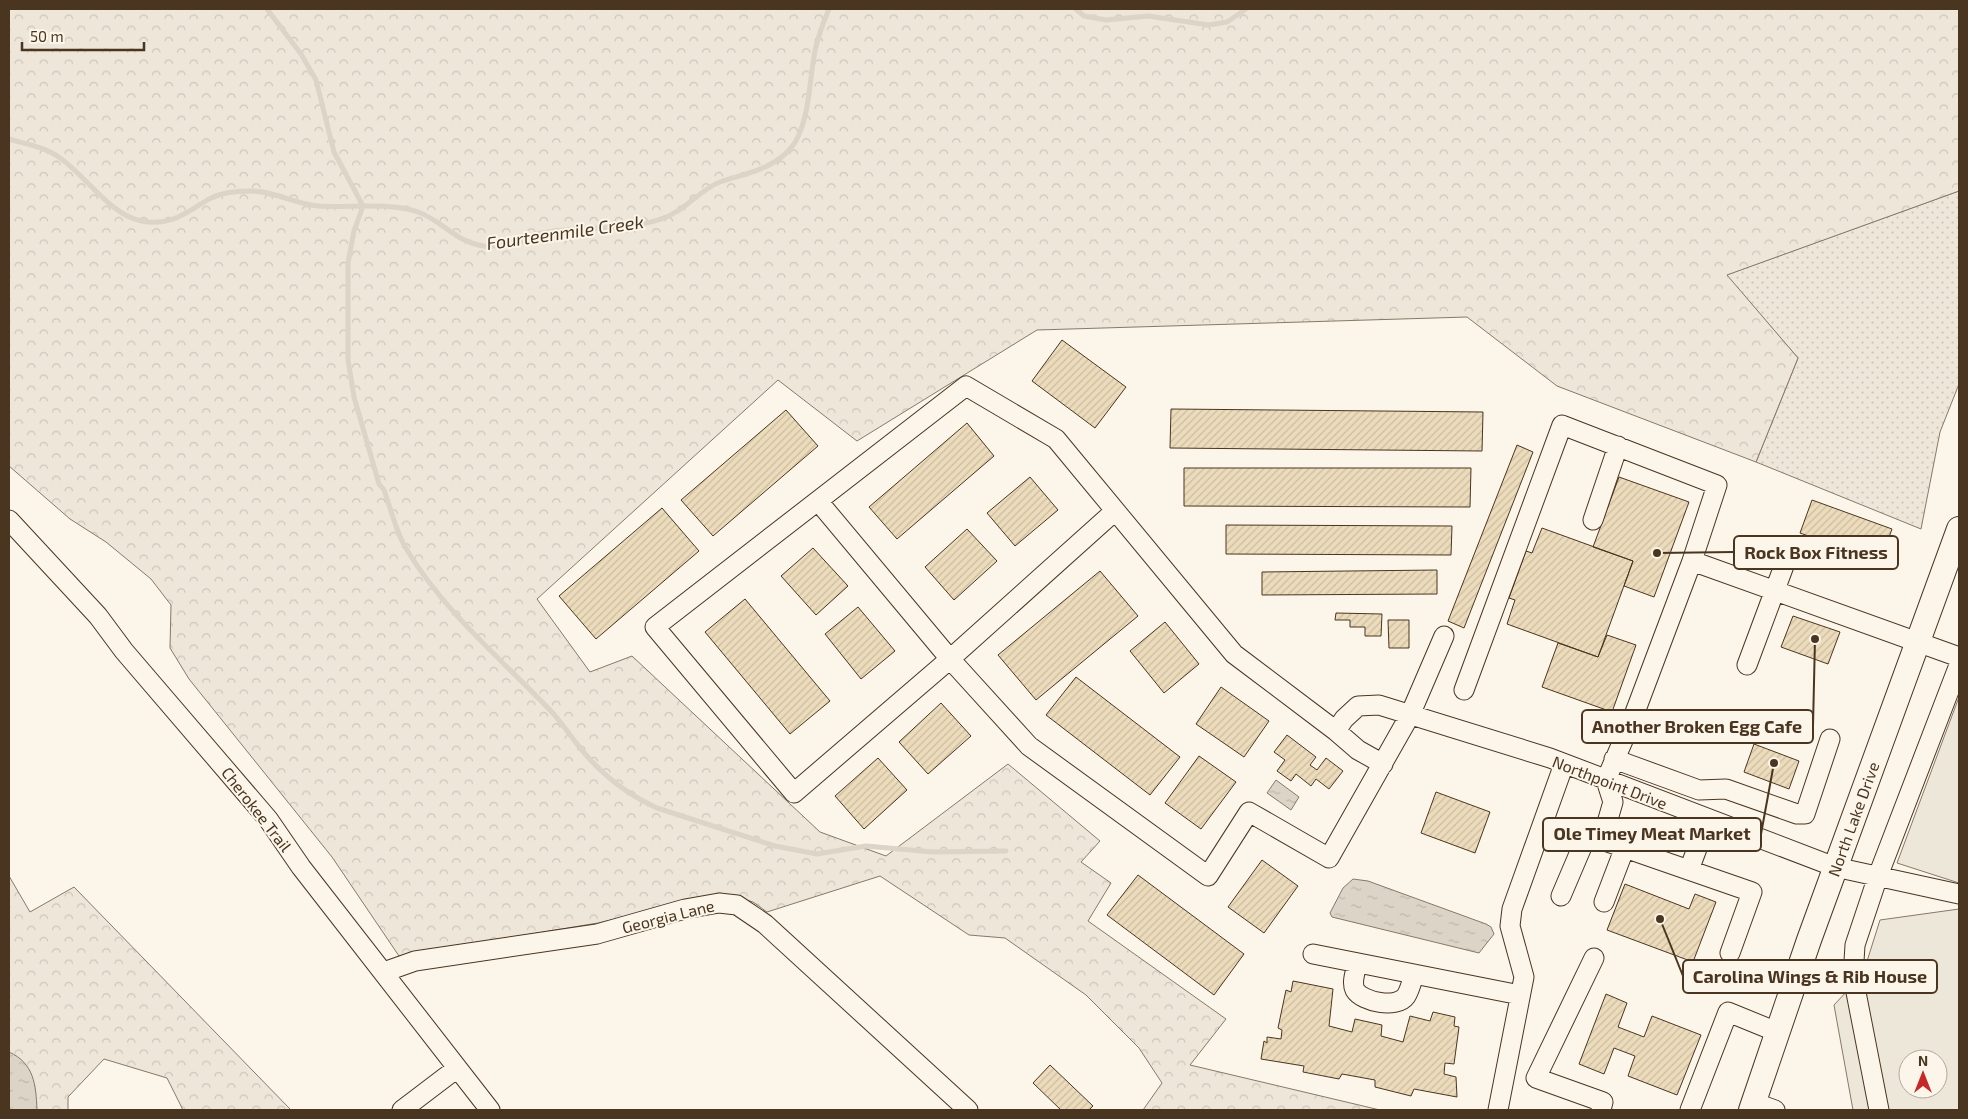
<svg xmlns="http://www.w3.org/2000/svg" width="1968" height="1119" font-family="'Exo 2',sans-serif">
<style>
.grass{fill:url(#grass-dots);stroke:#887966}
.forest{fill:url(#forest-crowns);stroke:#887966}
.parking{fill:#ede7d9;stroke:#887966;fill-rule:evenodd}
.water{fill:url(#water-ripples);stroke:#887966}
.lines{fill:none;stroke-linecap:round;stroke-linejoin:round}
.stream{stroke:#dcd4c6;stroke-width:5}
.building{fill:url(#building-hatch);stroke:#4a3520}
.minor-casing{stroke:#4a3520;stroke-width:21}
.major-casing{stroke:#4a3520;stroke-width:26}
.minor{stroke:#fbf6e9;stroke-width:19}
.major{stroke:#fbf6e9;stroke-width:24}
.labels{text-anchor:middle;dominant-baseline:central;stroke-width:4;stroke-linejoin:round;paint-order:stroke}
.street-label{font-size:16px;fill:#4a3520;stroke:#fbf6e9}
.water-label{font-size:18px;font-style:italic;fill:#4a3520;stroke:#fbf6e9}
.leader{fill:none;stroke:#4a3520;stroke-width:2}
.callout-dot{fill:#4a3520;stroke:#fbf6e9;stroke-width:2}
.callout{fill:#fbf6e9;stroke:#4a3520;stroke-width:2}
.callout-label{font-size:18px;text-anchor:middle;font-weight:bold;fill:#4a3520}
</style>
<defs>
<pattern id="grass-dots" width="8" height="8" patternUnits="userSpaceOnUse" patternTransform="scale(1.25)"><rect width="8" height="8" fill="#ede6d9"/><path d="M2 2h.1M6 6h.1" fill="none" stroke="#cdc6ba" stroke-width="1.8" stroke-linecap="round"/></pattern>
<pattern id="forest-crowns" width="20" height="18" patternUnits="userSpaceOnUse" patternTransform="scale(1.25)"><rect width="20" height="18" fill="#ede6d9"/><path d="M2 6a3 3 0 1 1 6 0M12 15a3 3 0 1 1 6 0" fill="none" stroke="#cdc6ba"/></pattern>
<pattern id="water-ripples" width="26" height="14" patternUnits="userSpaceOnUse" patternTransform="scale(1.25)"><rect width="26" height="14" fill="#dcd4c6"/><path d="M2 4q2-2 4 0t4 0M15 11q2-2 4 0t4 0" fill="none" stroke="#beb7aa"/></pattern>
<pattern id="building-hatch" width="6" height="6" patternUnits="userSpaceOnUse" patternTransform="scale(1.25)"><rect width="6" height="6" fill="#ecdcbc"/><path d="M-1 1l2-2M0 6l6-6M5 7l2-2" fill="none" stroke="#ccbda1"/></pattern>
</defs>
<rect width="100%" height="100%" fill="#fbf6e9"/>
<path class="grass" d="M1959,191V384L1940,432L1921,529L1756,462L1798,358L1726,275Z"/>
<path class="forest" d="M9,9H1959V191L1727,275L1798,358L1756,462L1557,386L1467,317L1037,330L857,441L778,380L537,599L590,672L632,656L820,832L886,856L1008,764L1100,841L1081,862L1111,883L1088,921L1226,1019L1190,1065L1380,1110H1143L1162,1083L1139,1048L1086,995L1005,938L969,935L880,876L767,912L753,902L733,896L686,902L598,923L399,956L332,857L189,679L170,648L171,605L151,579L106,542L70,519L9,466Z
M9,876L30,912L74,887L291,1110H183L167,1078L104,1059L68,1097V1110H9Z"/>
<path class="parking" d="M1959,697V883L1897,863Z
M1959,909V1110H1853L1834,1005L1863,974L1880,920ZM1908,1059H1938V1089H1908Z"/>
<path class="water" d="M1276,780L1299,797L1291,810L1267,793Z
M1353,879L1368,881L1486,924L1491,927L1494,934L1479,953L1332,917L1330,913L1343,888Z
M9,1052C34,1063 36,1085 37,1110H9Z"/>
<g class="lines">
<path class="stream" d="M267,9L301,54L316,80L334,152L363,206L354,231L348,263V360L354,397L379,484L384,490C391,509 396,533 407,550C443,610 501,659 549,709C563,723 573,741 587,756C606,778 631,796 657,808L775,846L817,854L866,846L933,852L1006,851
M1076,9L1084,16L1106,20L1148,16L1209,25L1227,22L1246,9
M9,139C26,144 45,147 60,158C86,176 111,216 142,221C173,227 187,211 211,198C223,192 237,191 250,191C275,191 295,204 318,206C346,208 393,202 418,212C443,221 455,242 484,246C502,248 524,237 542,233C581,225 624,232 661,219C684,212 699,190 720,182C746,173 772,170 791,148C810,125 809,79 815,51C818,36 823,23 829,9"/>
</g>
<path class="building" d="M1062,340L1126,387L1095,428L1032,381Z
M1171,409L1483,412L1482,451L1170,448Z
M786,410L818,446L713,536L681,500Z
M967,423L994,456L897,539L869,507Z
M1517,445L1533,452L1464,628L1448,621Z
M1184,468H1471L1470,507L1184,506Z
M1030,477L1058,510L1015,546L987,513Z
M1619,477L1689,502L1654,597L1624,586L1633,561L1593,547Z
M1812,500L1892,529L1880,562L1800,533Z
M662,508L699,551L596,639L559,596Z
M1226,525L1452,526L1451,555L1226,554Z
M1542,528L1633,561L1598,657L1507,624L1515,600L1509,598L1526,551L1532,553Z
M967,529L997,561L954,600L925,567Z
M813,548L848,586L816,615L781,576Z
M1437,570V594L1262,595V572Z
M1100,571L1138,616L1036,700L998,655Z
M745,599L830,701L790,734L705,632Z
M858,607L895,651L861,679L825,634Z
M1336,613L1382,614L1381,636H1365V627H1350V620H1335Z
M1793,616L1840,632L1828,664L1781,647Z
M1388,620H1409V648H1389Z
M1165,622L1199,664L1164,693L1130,651Z
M1607,635L1636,645L1612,712L1542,687L1558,643L1598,657Z
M1076,677L1180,757L1150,795L1046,715Z
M1221,687L1269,721L1244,757L1196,724Z
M941,703L971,736L928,774L899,742Z
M1287,735L1316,757L1310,765L1317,770L1326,758L1343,771L1329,789L1316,779L1311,786L1296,774L1291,781L1277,771L1285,760L1274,752Z
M1754,744L1799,761L1789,789L1744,772Z
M1199,756L1236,782L1201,829L1165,803Z
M878,758L907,790L864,829L835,796Z
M1436,792L1490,812L1475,853L1421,833Z
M1262,860L1298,886L1264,933L1228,907Z
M1138,875L1244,954L1214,995L1107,915Z
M1625,884L1689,909L1695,894L1716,902L1693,962L1607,930Z
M1293,981L1333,989L1329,1026L1352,1032L1355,1019L1382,1025L1381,1036L1403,1042L1410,1016L1430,1021L1433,1012L1455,1017L1454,1026L1459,1027L1454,1064L1445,1063L1444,1074L1456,1077L1457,1097L1414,1089L1411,1096L1375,1087V1080L1342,1074L1339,1079L1303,1072L1304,1066L1261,1059L1264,1041L1267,1043V1037L1281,1039L1282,1030L1278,1028L1286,990L1291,992Z
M1606,994L1627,1003L1618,1027L1644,1037L1652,1016L1701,1035L1677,1095L1628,1076L1635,1056L1614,1048L1604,1074L1579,1064Z
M1050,1065L1093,1106L1089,1110H1061L1033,1083Z"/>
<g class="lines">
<defs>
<path id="minor" d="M818,501L950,659L1115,511
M9,520L98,616L124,651L268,819L301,867L490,1110
M1593,520L1618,446
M1692,561L1634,715L1606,780L1613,802L1602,840L1752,892L1730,953
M1444,636L1410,715L1329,858L1249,812L1208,876L1029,746L950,659L794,793L655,627L966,386L1056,439L1234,654L1336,731L1344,719L1358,706L1379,705L1550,758L1835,867L1959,894
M1747,665L1788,555
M1464,690L1562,425L1717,485L1692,561L1959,657
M1336,731L1358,750L1383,764
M1614,759L1699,790L1726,789L1797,814H1805L1830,739
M1689,870L1708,819
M1561,896L1587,835L1602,840
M1604,902L1625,847
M1313,954L1520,995
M1594,958L1536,1078L1603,1102L1601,1110
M1357,963C1356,971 1351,982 1355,990C1362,1002 1397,1009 1406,996C1410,990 1412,981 1414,974
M384,972L415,961L597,934L685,909L719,903L737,905L765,924L968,1110
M1753,1102L1775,1110
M402,1110L456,1069
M1498,1110L1524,977L1510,926L1512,909L1564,764
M1690,1110L1728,1012L1777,1032
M1879,1110L1853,977L1855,945L1878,876L1959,665"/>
<path id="major" d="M1751,1110L1809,940L1959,529"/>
</defs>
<use href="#minor" class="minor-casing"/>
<use href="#major" class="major-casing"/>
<use href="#minor" class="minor"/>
<use href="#major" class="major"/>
</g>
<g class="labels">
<g class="street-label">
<text transform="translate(1610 782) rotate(21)">Northpoint Drive</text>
<text transform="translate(257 809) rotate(52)">Cherokee Trail</text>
<text transform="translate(1853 819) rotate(-70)">North Lake Drive</text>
<text transform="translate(668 916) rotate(-14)">Georgia Lane</text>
</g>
<g class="water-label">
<text transform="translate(565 232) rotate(-8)">Fourteenmile Creek</text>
</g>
</g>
<path class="leader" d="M1657 553L1734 552M1815 639L1813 726M1774 763L1761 834M1660 919L1683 976"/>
<g class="callout-dot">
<circle cx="1657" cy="553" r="5"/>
<circle cx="1815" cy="639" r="5"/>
<circle cx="1774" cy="763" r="5"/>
<circle cx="1660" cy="919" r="5"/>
</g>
<g class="callout">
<rect x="1734" y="536" width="164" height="33" rx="5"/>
<rect x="1582" y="710" width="231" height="33" rx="5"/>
<rect x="1543" y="818" width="218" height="33" rx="5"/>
<rect x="1683" y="960" width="254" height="33" rx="5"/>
</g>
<g class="callout-label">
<text x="1816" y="559">Rock Box Fitness</text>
<text x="1697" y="733">Another Broken Egg Cafe</text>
<text x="1652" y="840">Ole Timey Meat Market</text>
<text x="1810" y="983">Carolina Wings &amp; Rib House</text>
</g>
<rect width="1968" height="1119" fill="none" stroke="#4a3520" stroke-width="20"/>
<g transform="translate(1923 1074)"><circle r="24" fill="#fbf6e9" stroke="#b4a999"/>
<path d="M0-4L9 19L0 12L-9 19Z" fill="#c62828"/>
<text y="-8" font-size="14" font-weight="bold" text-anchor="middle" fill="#4a3520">N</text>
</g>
<path d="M22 42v8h122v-8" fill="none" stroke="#4a3520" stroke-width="2.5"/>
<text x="30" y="42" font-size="15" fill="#4a3520" stroke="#fbf6e9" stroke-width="4" paint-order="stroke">50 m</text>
</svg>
